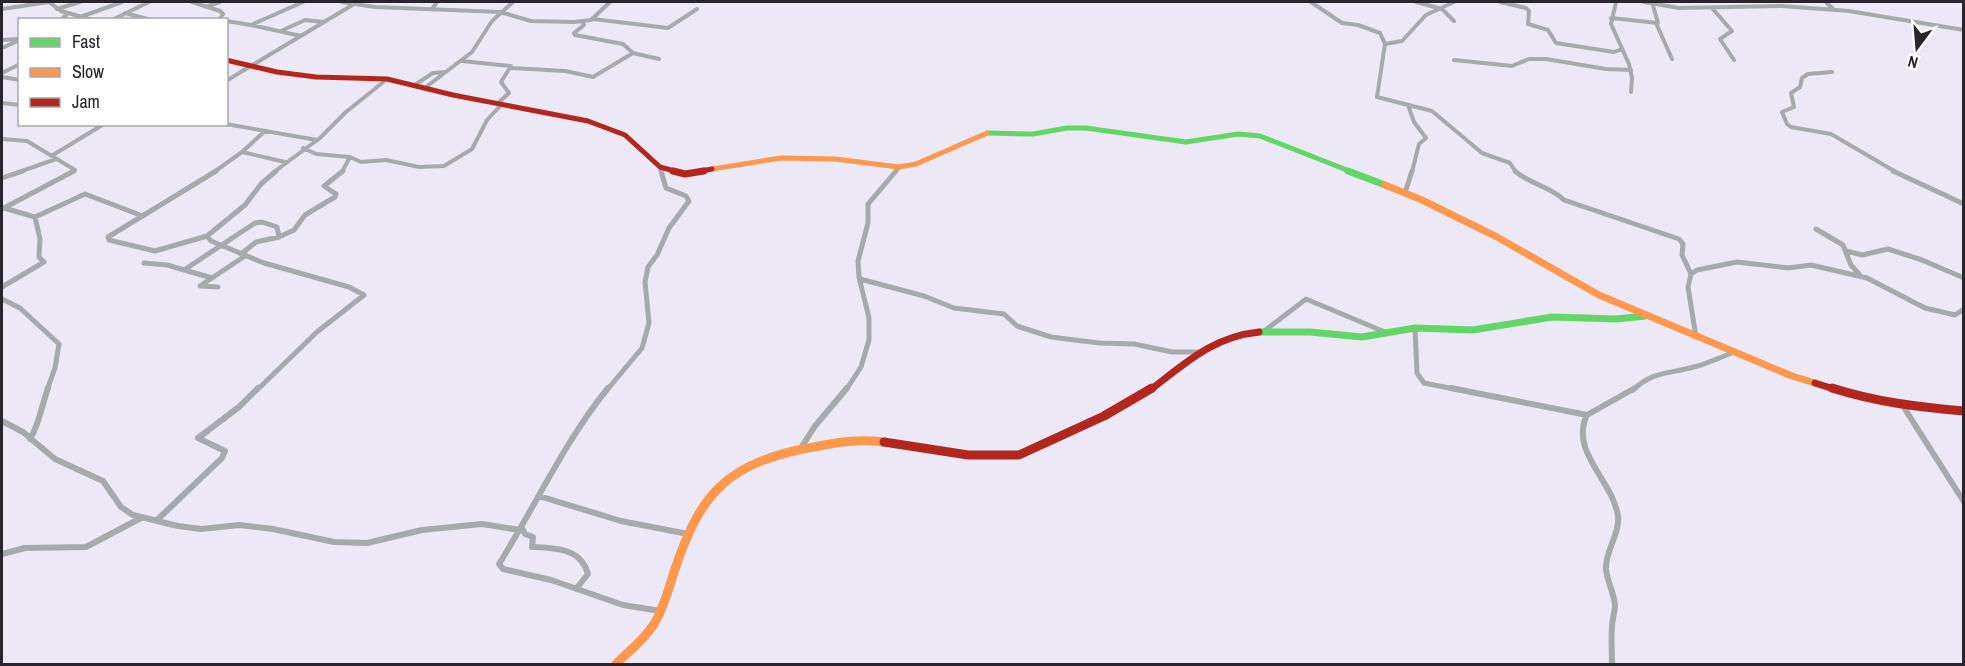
<svg xmlns="http://www.w3.org/2000/svg" width="1965" height="666" font-family="'Archivo Narrow',sans-serif">
<style>
.lines{fill:none;stroke-linecap:round;stroke-linejoin:round}
.street-far2{stroke:#a7aaac;stroke-width:4}
.street-far1{stroke:#a7aaac;stroke-width:5}
.street{stroke:#a7aaac;stroke-width:6}
.fast-far1{stroke:#63d668;stroke-width:5}
.fast{stroke:#63d668;stroke-width:7}
.slow-far2{stroke:#ff974d;stroke-width:5}
.slow-far1{stroke:#ff974d;stroke-width:7}
.slow{stroke:#ff974d;stroke-width:9}
.jam-far2{stroke:#b3261e;stroke-width:5}
.jam-far1{stroke:#b3261e;stroke-width:7}
.jam{stroke:#b3261e;stroke-width:9}
</style>
<rect width="100%" height="100%" fill="#ece8f5"/>
<g class="lines">
<path class="street-far2" d="M49,2L61,11L93,20
M192,2L220,11L223,14L219,20
M342,2L375,7L500,12L531,21L574,22L591,20L610,2
M1311,2L1342,23L1358,25L1380,33L1385,44
M1416,2L1442,9L1454,21
M1454,2L1426,15L1402,41L1385,44L1377,97L1432,111L1482,153L1510,163L1516,172
M1500,2L1526,8L1529,11L1528,24L1548,30L1556,43L1614,52L1622,49
M1616,2L1611,24L1629,64L1632,78L1631,92
M1644,2L1679,8L1782,6L1849,11L1964,30
M1826,2L1834,10
M208,6L220,2
M1712,8L1732,31L1720,39L1734,60
M2,9L49,2
M57,9L80,2
M432,9L437,2
M125,13L151,20
M83,16L122,2
M1611,18L1658,23L1652,2
M593,19L668,28L697,9
M61,20L68,13
M112,20L149,2
M171,20H214
M226,21L251,25
M583,22L584,25L574,33L575,35L623,44L633,53L659,59
M1656,23L1672,59
M281,31L305,20L324,22
M301,36L251,25L303,2
M2,40L18,39
M2,48L20,40
M1454,60L1512,66L1529,59H1546L1606,69L1631,70
M462,61L511,66L501,82L509,93L498,103
M512,68L565,71L593,77L633,53
M1832,72L1808,74L1802,78L1800,87L1791,93L1794,107L1782,112L1787,124L1791,127L1831,134L1896,172
M2,73L20,64
M2,77L20,80
M226,81L354,4
M416,84L433,73L445,72
M426,87L472,52L492,21L513,2
M2,103L20,105
M1408,105L1414,122L1426,138L1419,144L1412,172
M226,124L317,140
M265,131L242,152L285,162
M2,139L27,141L75,170L72,172
M303,148L316,154L350,157L361,162L386,160L419,167L444,166L472,149L487,120L502,104
M53,155L104,124
M660,167L661,172
M19,172L56,159
M214,172L242,152
M274,172L320,138L346,112L387,79
M342,172L350,157
M895,172L899,167"/>
<path class="street-far1" d="M1515,171C1529,184 1550,186 1564,200L1679,239L1683,244L1682,255L1691,274L1688,287L1696,337
M1893,171L1964,204
M2,178L23,171
M1405,193L1412,171
M2,209L74,171
M35,217L85,194L140,215
M1816,229L1843,245L1851,265L1859,274
M207,236L155,251L109,240L108,237L216,171
M1846,251L1862,255L1888,249L1922,260L1964,278
M241,254L256,242L279,237L294,230L305,215L335,197L336,194L324,186L343,171
M144,263L167,265L212,278
M184,270L255,223L262,222L277,227L279,237
M1691,274L1697,270L1737,262L1788,268L1811,265L1867,278L1925,308L1955,315L1964,309
M860,279L924,296L954,308L1004,314L1017,326L1051,337L1099,343L1134,344L1172,352H1197
M2,287L44,262L39,257L40,239L35,217L4,208
M218,287L200,286L245,256
M2,299L20,308L59,344L55,368L47,390
M1415,328L1417,373L1424,383L1459,390
M1263,332L1306,299L1385,332
M257,390L317,332L364,295L349,287L264,263L211,241L207,236L245,205L261,184L276,171
M607,390L642,348L649,323L645,282L648,267L657,255L669,228L689,201L686,196L666,188L661,171
M846,390L861,367L869,340V318L859,277L858,261L868,223V204L896,171
M1633,390C1652,372 1666,374 1690,368C1705,365 1720,357 1735,352"/>
<path class="street" d="M608,388C564,442 536,505 499,564L503,569L551,580L623,605L661,611
M1451,388L1587,415
M1903,406L1964,502
M2,421L23,432L55,459L103,481L121,507L133,515L178,526L201,529L239,525L273,529L334,542L367,543L422,530L482,524L520,530
M198,438L239,407L258,388
M30,439C39,425 42,405 48,388
M799,451L815,426L847,388
M539,496L621,521L688,534
M157,520L222,458L225,451L198,438
M522,528L525,534L533,537L532,547C555,548 581,548 588,574L576,589
M2,554L25,548L86,547L141,518
M1612,664C1612,652 1611,639 1612,627C1612,620 1615,612 1615,605C1614,593 1607,581 1606,569C1605,551 1620,534 1618,516C1613,481 1569,451 1587,415L1635,388"/>
<path class="fast-far1" d="M987,133L1033,134L1067,128H1086L1186,142L1238,134L1260,136L1352,172"/>
<path class="fast" d="M1348,171L1385,185
M1259,332H1310L1362,337L1415,328L1473,330L1552,317L1616,319L1645,316"/>
<path class="slow-far2" d="M712,169L781,158L835,159L899,167L916,164L987,133"/>
<path class="slow-far1" d="M1385,185L1422,200L1497,237L1599,295L1792,376L1815,383"/>
<path class="slow" d="M616,664C629,651 644,640 654,624C664,608 669,587 675,569C699,498 723,467 798,450C829,444 852,438 884,442"/>
<path class="jam-far2" d="M226,60L277,72L316,77L387,79L453,95L588,121L625,135L660,167L678,172
M695,172L712,169"/>
<path class="jam-far1" d="M673,171L685,174L704,171
M1815,383L1837,390
M1150,390C1186,363 1212,337 1259,332"/>
<path class="jam" d="M1832,388C1876,402 1918,407 1964,411
M884,442L968,455H1019L1104,416L1152,388"/>
</g>
<rect width="1965" height="666" fill="none" stroke="#28252e" stroke-width="6"/>
<rect x="18" y="18" width="210" height="108" fill="#ffffff" stroke="#a9a8ab" stroke-width="1.5"/>
<rect x="30" y="38" width="30" height="9" fill="#63d668" stroke="#a9a8ab" stroke-width="1.5"/>
<text x="72" y="48" font-size="18" fill="#28252e">Fast</text>
<rect x="30" y="68" width="30" height="9" fill="#ff974d" stroke="#a9a8ab" stroke-width="1.5"/>
<text x="72" y="78" font-size="18" fill="#28252e">Slow</text>
<rect x="30" y="98" width="30" height="9" fill="#b3261e" stroke="#a9a8ab" stroke-width="1.5"/>
<text x="72" y="108" font-size="18" fill="#28252e">Jam</text>
<g transform="translate(1917 48) rotate(196)" stroke="#ffffff" stroke-width="4.5" paint-order="stroke">
<path d="M0-4.5L10 22L0 15L-10 22Z" fill="#28252e"/>
<text y="-9" font-size="16" font-weight="bold" text-anchor="middle" fill="#28252e">N</text>
</g>
</svg>
